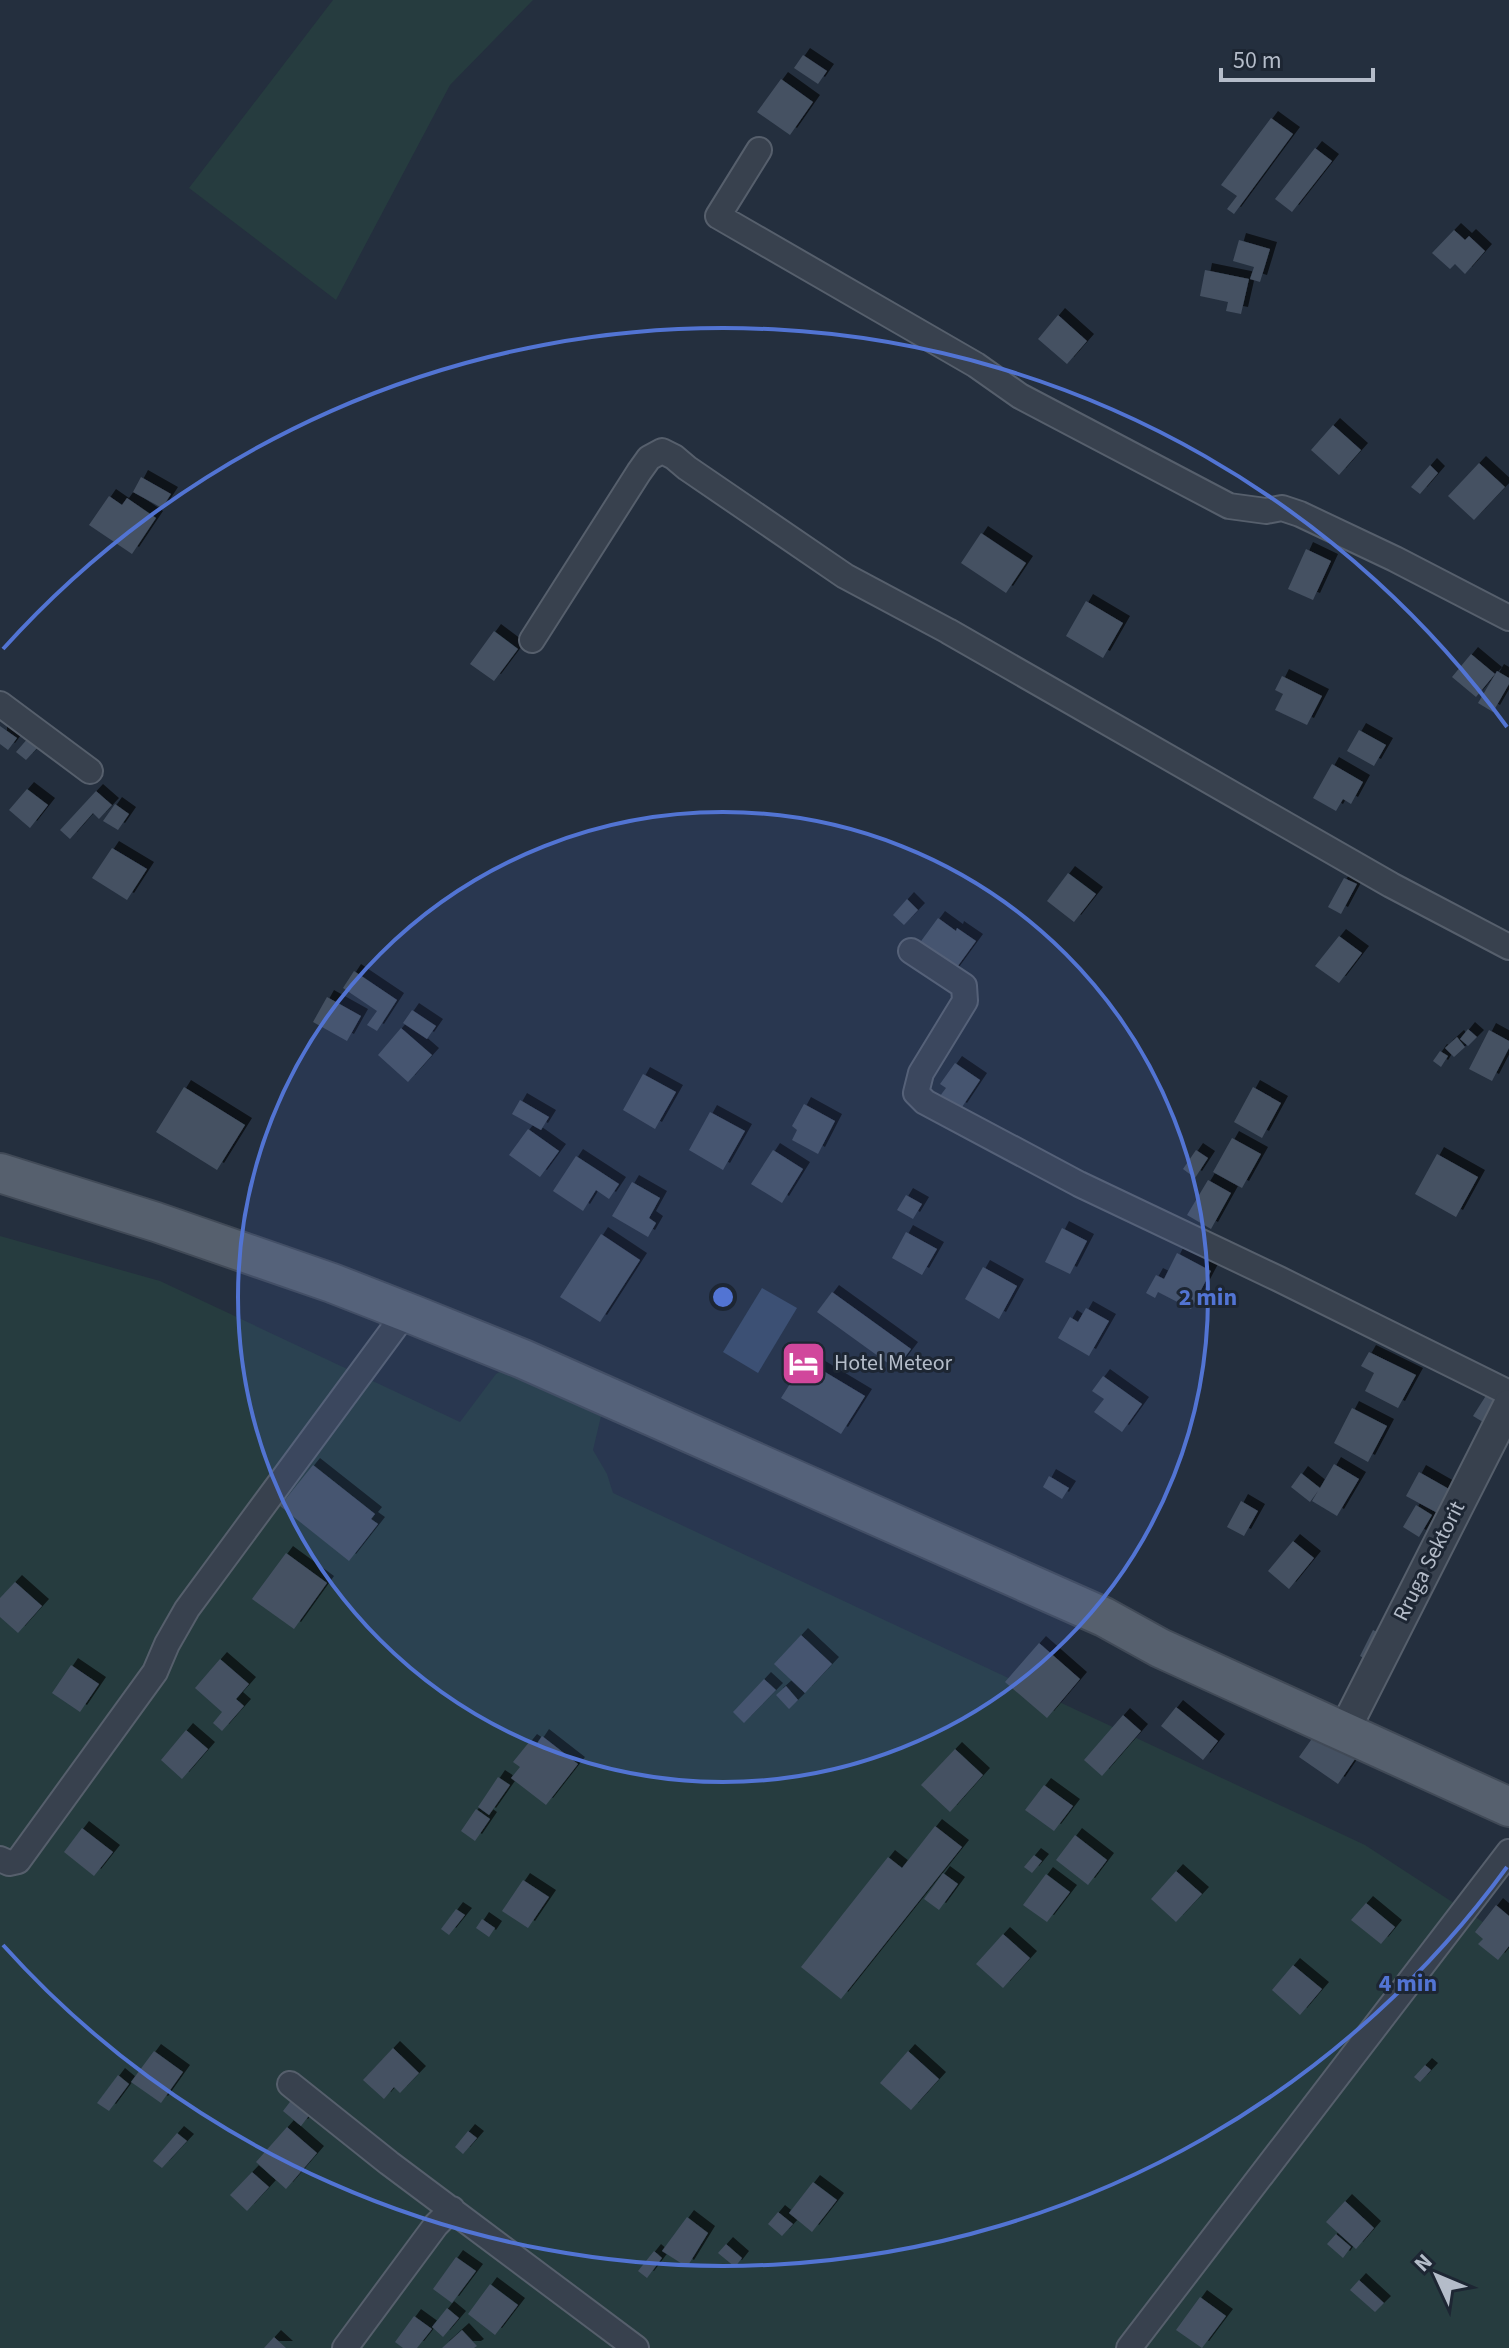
<svg xmlns="http://www.w3.org/2000/svg" width="1509" height="2348" font-family="'Source Sans 3',sans-serif">
<style>
.green{fill:#263c3f}
.water{fill:#394c67}
.building{fill:#455162;filter:url(#shadow)}
.lines{fill:none;stroke-linecap:round;stroke-linejoin:round}
.minor-casing{stroke:#565f6c;stroke-width:28}
.tertiary-casing{stroke:#565f6c;stroke-width:34}
.primary-casing{stroke:#414a57;stroke-width:42}
.minor{stroke:#38414e;stroke-width:24}
.tertiary{stroke:#38414e;stroke-width:30}
.primary{stroke:#56606e;stroke-width:38}
.ring{fill:none;stroke:#5274d3;stroke-width:4}
.labels{text-anchor:middle;dominant-baseline:central;stroke-width:6;stroke-linejoin:round;paint-order:stroke}
.poi-label{font-size:22px;fill:#b4bcc9;stroke:#1d2633;text-anchor:start}
.street-label{font-size:22px;fill:#b4bcc9;stroke:#1d2633}
.centre{fill:#5274d3;stroke:#1d2633;stroke-width:4}
.ring-label{font-size:24px;text-anchor:middle;font-weight:bold;fill:#5274d3;stroke:#1d2633;stroke-width:6;stroke-linejoin:round;paint-order:stroke}
</style>
<defs>
<filter id="shadow"><feDropShadow dx="7" dy="-7" stdDeviation="0" flood-color="#0009"/></filter>
</defs>
<rect width="100%" height="100%" fill="#242f3e"/>
<path class="green" d="M333,0H533L450,85L336,300L189,188Z
M0,1236L160,1281L460,1422L496,1374L506,1368L602,1412L593,1450L607,1474L613,1493L1365,1845L1509,1939V2348H0Z"/>
<path class="water" d="M762,1288L797,1308L758,1373L723,1352Z"/>
<path class="building" d="M803,55L827,71L818,84L794,68Z
M781,79L813,102L790,135L757,112Z
M1271,118L1293,134L1234,214L1227,209L1237,196L1221,185Z
M1315,148L1332,161L1292,212L1275,199Z
M1454,230L1465,240L1469,236L1485,251L1465,274L1455,264L1450,269L1432,253Z
M1239,240L1270,249L1260,282L1250,279L1254,267L1233,261Z
M1205,270L1249,279L1241,314L1226,311L1228,302L1200,296Z
M1058,315L1087,341L1067,364L1038,339Z
M1333,425L1361,450L1339,475L1311,450Z
M1479,463L1505,487L1474,520L1448,496Z
M1430,465L1438,473L1420,494L1411,487Z
M141,477L171,494L162,508L133,492Z
M109,496L122,505L127,498L156,518L132,554L89,525Z
M981,533L1026,563L1006,593L961,563Z
M1306,549L1331,561L1313,600L1288,589Z
M1086,601L1123,623L1103,658L1066,636Z
M494,631L518,649L494,681L470,664Z
M1471,654L1495,674L1476,697L1452,677Z
M1497,671L1509,678V684L1493,712L1478,703Z
M1282,676L1322,696L1307,725L1275,710L1283,694L1275,690Z
M0,726L17,738L8,750L0,744Z
M1359,730L1386,745L1374,766L1347,751Z
M29,737L39,746L26,760L16,752Z
M1332,764L1363,782L1351,804L1343,799L1336,811L1313,798Z
M27,789L48,805L30,828L9,810Z
M96,791L112,805L99,819L93,813L70,839L60,830Z
M115,804L129,814L118,830L103,821Z
M112,848L147,869L127,900L92,878Z
M1068,873L1096,894L1074,922L1047,901Z
M1344,878L1357,884L1341,914L1328,907Z
M907,899L918,910L904,925L893,915Z
M938,918L956,931L957,928L976,941L952,974L916,948Z
M1339,936L1362,953L1339,983L1315,966Z
M354,971L397,1000L377,1031L367,1025L377,1011L343,988Z
M327,997L361,1016L347,1041L313,1022Z
M412,1010L436,1026L427,1039L403,1023Z
M401,1028L432,1055L408,1082L378,1055Z
M1468,1029L1477,1037L1468,1046L1460,1039Z
M1489,1030L1509,1041V1048L1492,1081L1469,1069Z
M1457,1037L1465,1047L1454,1057L1445,1048Z
M1440,1051L1448,1056L1441,1067L1433,1061Z
M955,1063L980,1080L960,1110L940,1096L946,1088L940,1084Z
M643,1074L676,1092L655,1129L623,1110Z
M184,1087L245,1125L217,1170L156,1132Z
M1253,1087L1281,1103L1262,1138L1234,1122Z
M520,1100L549,1117L541,1130L512,1114Z
M804,1104L835,1121L818,1154L792,1140L797,1130L792,1126Z
M710,1112L745,1131L723,1170L689,1150Z
M528,1129L559,1151L540,1177L509,1155Z
M1232,1138L1261,1154L1242,1188L1213,1172Z
M773,1150L803,1169L782,1203L751,1184Z
M1196,1150L1208,1158L1195,1178L1183,1169Z
M1437,1154L1478,1177L1456,1217L1415,1194Z
M576,1156L619,1184L609,1199L596,1190L583,1211L553,1191Z
M1208,1180L1231,1193L1211,1229L1187,1215Z
M632,1182L660,1198L649,1218L656,1223L648,1237L612,1216Z
M906,1195L922,1204L913,1219L897,1210Z
M1062,1228L1087,1241L1070,1274L1045,1262Z
M906,1232L937,1249L922,1275L892,1258Z
M601,1234L640,1260L600,1322L560,1297Z
M1177,1253L1211,1271L1191,1309L1158,1292L1155,1298L1146,1293L1156,1275L1164,1279Z
M983,1267L1017,1286L999,1319L965,1299Z
M832,1292L911,1349L896,1369L817,1312Z
M1086,1308L1109,1321L1089,1356L1058,1338L1070,1317L1078,1322Z
M1369,1352L1416,1375L1398,1408L1365,1391L1374,1373L1361,1366Z
M805,1360L865,1396L841,1434L781,1398Z
M1103,1376L1142,1404L1122,1432L1094,1412L1104,1399L1092,1391Z
M1487,1394L1501,1403L1488,1425L1473,1416Z
M1352,1408L1387,1426L1368,1462L1334,1443Z
M1334,1464L1359,1479L1337,1516L1312,1501L1318,1491L1310,1502L1291,1487L1301,1473L1320,1488Z
M313,1465L375,1514L371,1519L378,1524L349,1561L280,1506Z
M1419,1472L1456,1493L1443,1516L1406,1496Z
M1049,1476L1069,1488L1062,1499L1043,1487Z
M1241,1501L1258,1511L1244,1536L1227,1527Z
M1416,1505L1432,1515L1419,1537L1403,1527Z
M1293,1541L1314,1558L1289,1589L1268,1571Z
M286,1553L327,1583L294,1629L252,1599Z
M15,1582L42,1606L18,1633L0,1617V1598Z
M1373,1630L1383,1635L1369,1661L1360,1656Z
M801,1635L832,1664L805,1693L774,1664Z
M1039,1643L1080,1679L1047,1718L1005,1682Z
M220,1659L249,1684L236,1699L244,1706L222,1731L213,1723L222,1712L195,1688Z
M71,1665L99,1684L80,1712L52,1693Z
M764,1679L776,1690L744,1723L733,1712Z
M786,1686L798,1700L789,1709L776,1695Z
M1176,1707L1218,1741L1203,1760L1161,1726Z
M1123,1715L1141,1731L1102,1776L1084,1760Z
M186,1730L208,1749L182,1779L161,1760Z
M1316,1733L1355,1759L1338,1784L1299,1757Z
M542,1736L578,1764L546,1805L511,1778L520,1767L513,1762L530,1741L536,1745Z
M955,1749L983,1775L950,1812L921,1785Z
M498,1777L510,1785L489,1815L478,1807Z
M1044,1785L1073,1806L1054,1831L1025,1810Z
M476,1809L490,1819L475,1841L461,1831Z
M935,1826L962,1847L841,1999L801,1967L888,1857L902,1868Z
M82,1828L113,1852L94,1876L64,1852Z
M1075,1835L1107,1860L1088,1885L1056,1860Z
M1034,1855L1042,1861L1032,1873L1024,1867Z
M1176,1871L1202,1894L1176,1922L1151,1899Z
M943,1873L958,1884L939,1910L924,1899Z
M1046,1874L1070,1892L1047,1922L1023,1905Z
M523,1880L549,1897L528,1928L502,1911Z
M1366,1903L1395,1927L1381,1944L1351,1920Z
M1496,1905L1509,1916V1946L1498,1960L1478,1944L1483,1939L1475,1932Z
M456,1909L465,1915L449,1935L441,1929Z
M482,1919L495,1928L489,1937L476,1928Z
M1003,1934L1030,1958L1003,1988L976,1964Z
M1293,1965L1322,1989L1300,2015L1272,1990Z
M393,2048L419,2073L400,2093L394,2087L384,2099L363,2080Z
M154,2051L183,2072L161,2103L131,2082Z
M908,2051L939,2079L911,2110L880,2083Z
M1425,2065L1431,2070L1420,2082L1414,2077Z
M118,2075L129,2084L109,2111L97,2103Z
M296,2094L314,2109L301,2126L283,2111Z
M287,2127L317,2153L286,2189L256,2162Z
M468,2131L477,2138L463,2154L455,2147Z
M177,2133L187,2141L162,2168L153,2161Z
M252,2172L269,2187L247,2211L230,2195Z
M813,2182L837,2200L812,2232L789,2213Z
M1345,2201L1374,2228L1356,2249L1326,2222Z
M778,2212L793,2224L782,2236L768,2224Z
M687,2217L708,2233L687,2267L662,2251Z
M1336,2234L1351,2247L1343,2258L1327,2244Z
M726,2244L742,2258L735,2267L718,2253Z
M654,2251L662,2258L647,2278L638,2271Z
M456,2257L476,2271L452,2303L433,2289Z
M1359,2280L1384,2303L1375,2312L1350,2290Z
M490,2284L518,2305L495,2335L468,2314Z
M1200,2297L1226,2316L1202,2348L1176,2330Z
M447,2308L459,2318L443,2337L432,2327Z
M414,2316L432,2329L417,2348H403L395,2342Z
M462,2330L477,2346L474,2348H442Z
M274,2337L286,2348H264Z"/>
<g class="lines">
<defs>
<path id="minor" d="M759,150L718,216L976,365L1020,396L1229,506L1266,511L1282,508L1300,514L1395,559L1509,618
M532,640L639,472L649,458L662,451L674,457L687,468L845,576L948,631L1391,885L1509,947
M0,704L90,771
M911,951L964,986L965,1001L921,1073L916,1093L925,1102L1079,1184L1279,1279L1509,1393
M0,1859L9,1863L18,1861L155,1672L167,1644L187,1609L406,1312
M290,2084L389,2163L636,2348
M345,2348L436,2225L452,2209
M1129,2348L1509,1852"/>
<path id="tertiary" d="M1344,1731L1509,1405"/>
<path id="primary" d="M0,1173L156,1222L332,1283L414,1315L523,1359L1104,1617L1160,1648L1509,1807"/>
</defs>
<use href="#minor" class="minor-casing"/>
<use href="#tertiary" class="tertiary-casing"/>
<use href="#primary" class="primary-casing"/>
<use href="#minor" class="minor"/>
<use href="#tertiary" class="tertiary"/>
<use href="#primary" class="primary"/>
</g>
<circle cx="723" cy="1297" r="485" fill="#5274d3" fill-opacity=".12"/>
<g class="ring">
<circle cx="723" cy="1297" r="485"/>
<path d="M1507 1867A969 969 0 0 1 3 1945M3 649A969 969 0 0 1 1507 727"/>
</g>
<defs>
<symbol id="hotel-square" viewBox="-11 -11 22 22"><rect x="-9" y="-9" width="18" height="18" rx="4" fill="#d1479c" stroke="#1d2633"/><path d="M-6-4.5h1.5V1H6V5H4.5V3h-9V5H-6ZM-4 0a1.8 1.8 0 1 1 3.6 0ZM.5 0V-2.5h3Q6-2.5 6 0Z" fill="#fff"/></symbol>
</defs>
<g fill-rule="evenodd">
<use href="#hotel-square" x="778" y="1338" width="51" height="51"/>
</g>
<g class="labels">
<g class="poi-label">
<text x="834" y="1363">Hotel Meteor</text>
</g>
<g class="street-label">
<text transform="translate(1429 1561) rotate(-63)">Rruga Sektorit</text>
</g>
</g>
<circle cx="723" cy="1297" r="12" class="centre"/>
<g class="ring-label">
<text x="1208" y="1305">2 min</text>
<text x="1408" y="1991">4 min</text>
</g>
<g transform="translate(1437 2276) rotate(314)" stroke="#1d2633" stroke-width="6" paint-order="stroke">
<path d="M0-6L14 30L0 20L-14 30Z" fill="#b4bcc9"/>
<text y="-12" font-size="22" font-weight="bold" text-anchor="middle" fill="#b4bcc9">N</text>
</g>
<path d="M1221 68v12h152v-12" fill="none" stroke="#b4bcc9" stroke-width="4"/>
<text x="1233" y="68" font-size="24" fill="#b4bcc9" stroke="#1d2633" stroke-width="6" paint-order="stroke">50 m</text>
</svg>
